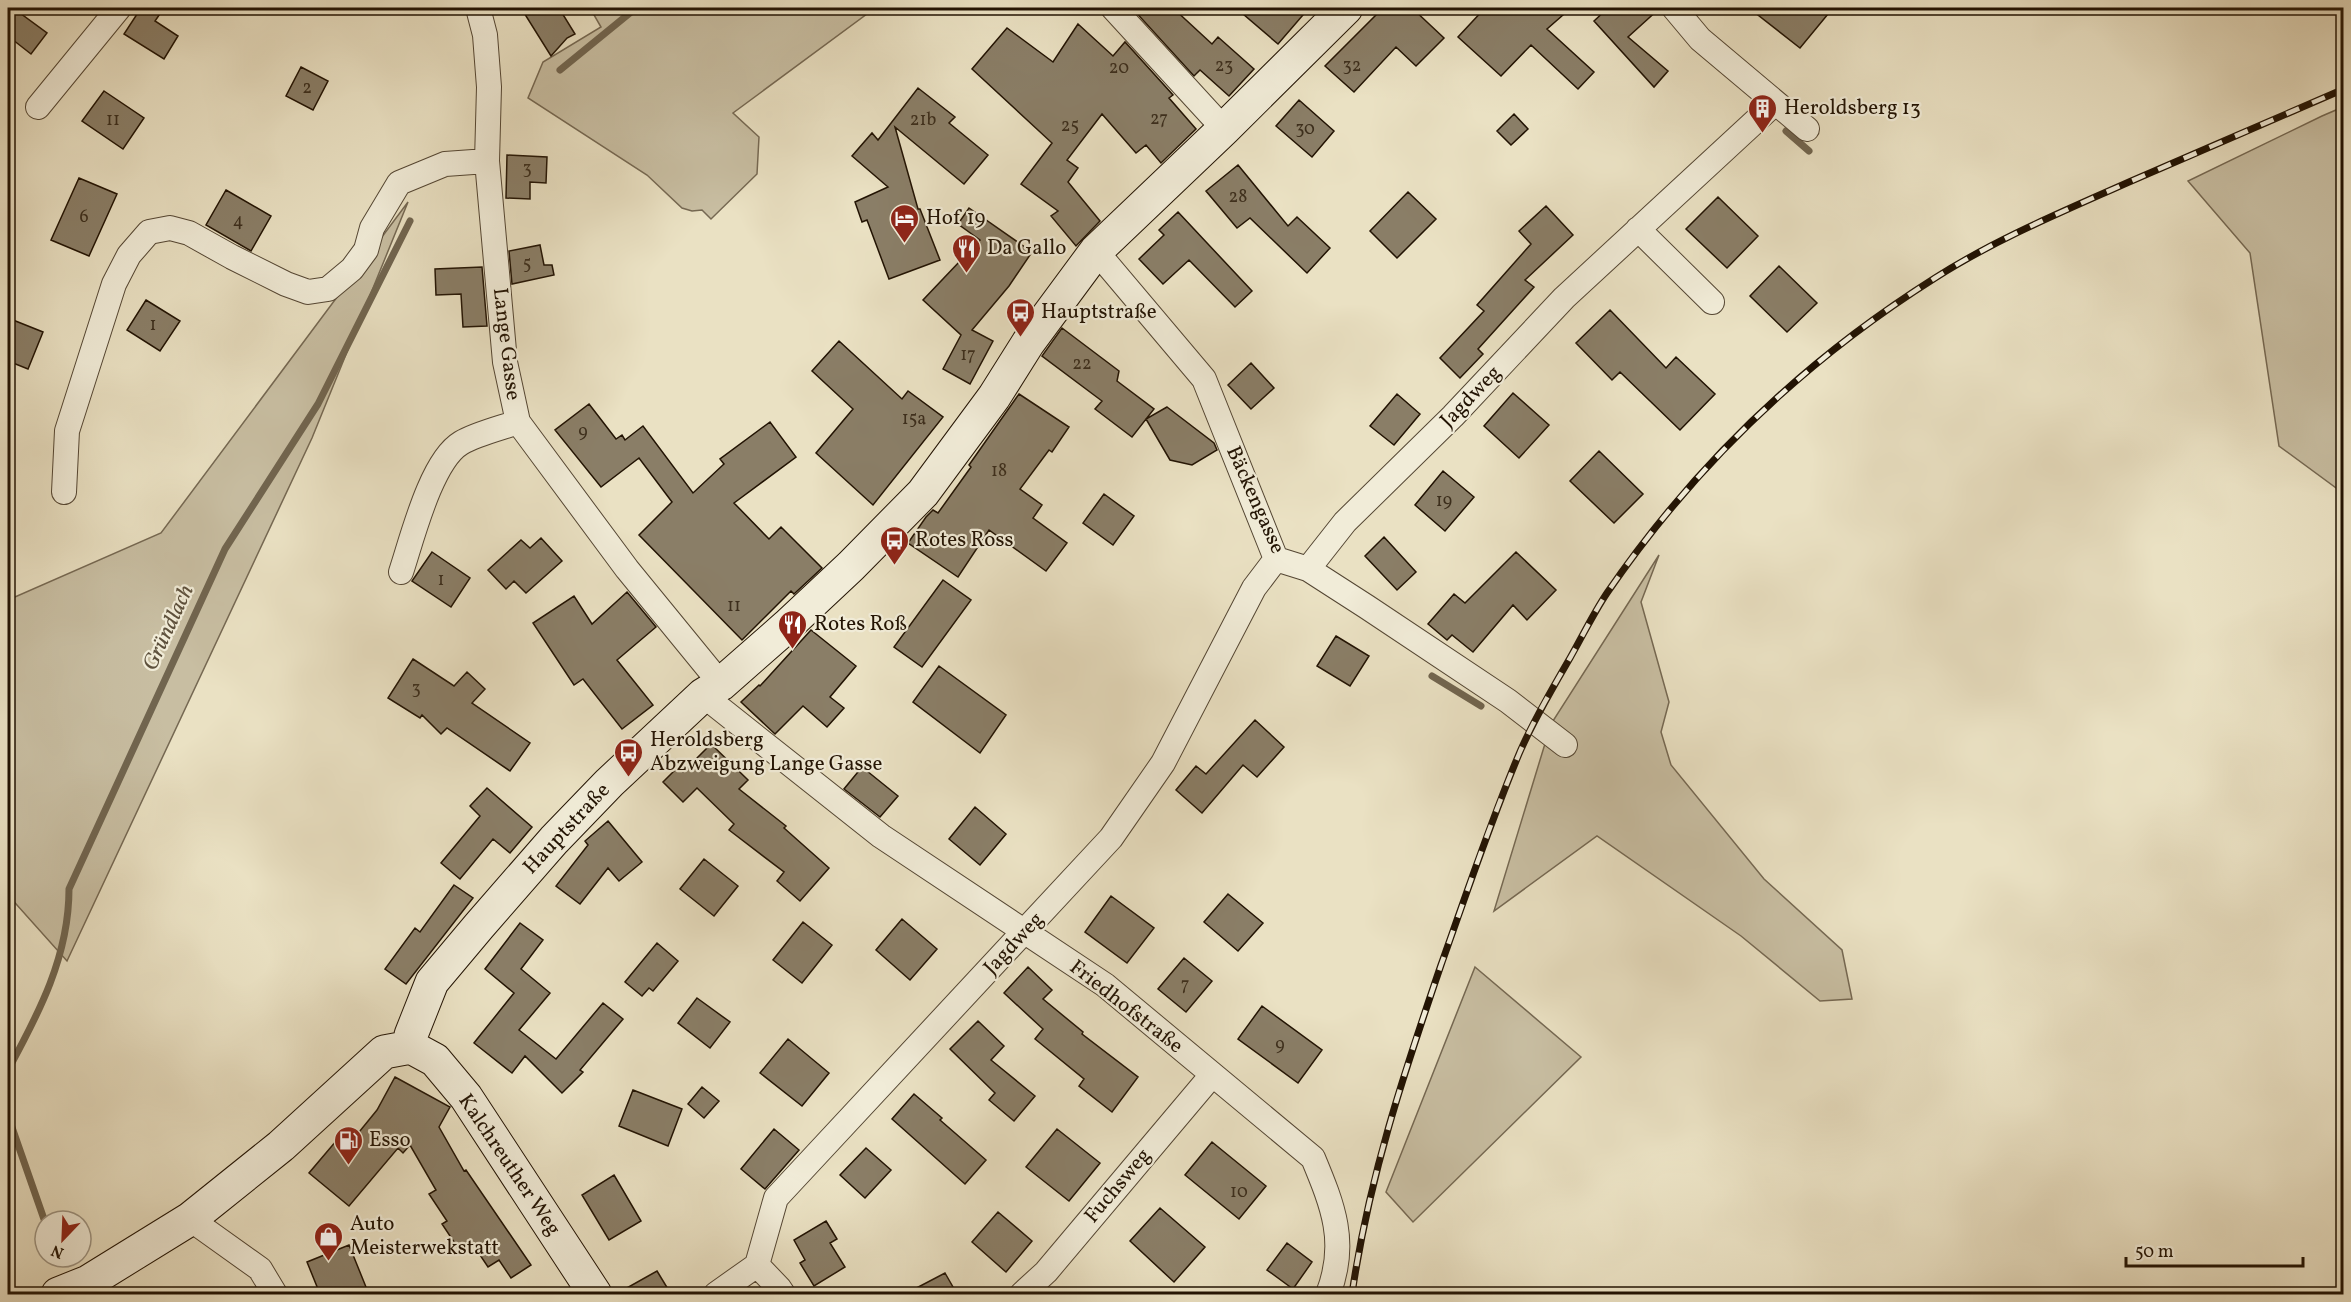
<svg xmlns="http://www.w3.org/2000/svg" width="2351" height="1302" font-family="Vollkorn,serif">
<style>
.green{fill:#c8bea2;stroke:#756852;stroke-width:1.5}
.lines{fill:none;stroke-linecap:round;stroke-linejoin:round}
.stream{stroke:#71654f;stroke-width:7}
.building{fill:#8a7e67;stroke:#221303;stroke-width:1.5}
.street-casing{stroke:#544633;stroke-width:26}
.secondary-casing{stroke:#221303;stroke-width:35}
.street{stroke:#f1ecd8;stroke-width:24}
.secondary{stroke:#f1ecd8;stroke-width:33}
.rail-casing{stroke:#221303;stroke-width:7}
.rail{stroke:#f1ecd8;stroke-width:4.5;stroke-dasharray:14;stroke-linecap:butt}
.labels{text-anchor:middle;dominant-baseline:central;stroke-width:4.5;stroke-linejoin:round;paint-order:stroke}
.number-label{font-size:18px;fill:#3c2e1c}
.poi-label{font-size:21px;fill:#221303;stroke:#f1ecd8;text-anchor:start}
.street-label{font-size:21px;fill:#221303;stroke:#f1ecd8}
.water-label{font-size:22px;font-style:italic;fill:#5d503c;stroke:#f1ecd8}
</style>
<rect width="100%" height="100%" fill="#eae1c3"/>
<filter id="stains"><feTurbulence type="fractalNoise" baseFrequency=".00333" numOctaves="4"/><feColorMatrix values="0 0 0 0 .2 0 0 0 0 .09 0 0 0 0 .02 0 0 0 .5 -.17"/></filter>
<radialGradient id="worn" r=".72"><stop offset=".6" stop-color="#630" stop-opacity="0"/><stop offset="1" stop-color="#630" stop-opacity=".3"/></radialGradient>
<path class="green" d="M590,8H875L733,113L759,137L757,174L711,219L702,210L692,211L682,208L647,175L528,98L543,62L601,27Z
M2343,107V493L2279,446L2250,253L2188,181L2322,116Z
M408,202L312,438L67,961L8,895V600L161,533Z
M1659,555L1641,602L1669,702L1661,732L1671,765L1764,879L1842,950L1852,999L1820,1001L1741,936L1597,836L1494,911L1551,724Z
M1475,967L1581,1057L1413,1222L1386,1192Z"/>
<g class="lines">
<path class="stream" d="M560,70L636,8
M1786,131L1809,151
M1432,676L1481,706
M8,1070C39,1013 69,956 69,889L225,549L318,404L410,221
M8,1116L45,1222"/>
</g>
<path class="building" d="M8,8H13L47,33L31,54L8,36Z
M141,8H164L155,21L178,36L164,59L124,34Z
M521,8H559L575,34L567,38L551,56Z
M1132,8H1173L1212,44L1218,37L1254,69L1229,96L1200,70L1194,76Z
M1236,8H1309L1278,44Z
M1383,8H1412L1444,38L1416,66L1396,47L1354,92L1325,66Z
M1485,8H1571L1547,29L1594,72L1578,89L1531,45L1501,76L1458,37Z
M1608,8H1660L1628,37L1668,71L1654,87L1594,21Z
M1749,8H1833L1800,48Z
M1078,24L1113,56L1125,42L1173,95L1169,98L1196,129L1161,163L1146,145L1136,153L1102,114L1067,160L1078,168L1068,182L1100,221L1076,246L1051,216L1058,211L1021,184L1052,143L972,69L1007,28L1053,62Z
M301,67L328,81L313,110L286,96Z
M918,88L955,117L949,123L988,155L964,184L895,127L918,209H920L940,260L889,279L867,220L862,222L855,202L888,187L852,156L872,133L878,140Z
M104,91L144,118L123,149L82,121Z
M1299,100L1334,131L1312,157L1276,126Z
M1514,114L1528,129L1511,145L1497,131Z
M507,155L547,157L546,183L530,182V199L506,198Z
M1238,165L1288,226L1297,217L1330,248L1307,273L1250,218L1237,228L1206,191Z
M79,178L117,194L89,256L51,240Z
M226,190L271,216L251,251L206,225Z
M1408,192L1436,219L1397,258L1370,231Z
M1718,197L1758,236L1727,268L1686,229Z
M1546,206L1573,235L1525,280L1534,287L1478,349L1483,354L1460,378L1440,358L1484,311L1477,305L1531,244L1519,231Z
M969,208L1032,252L1009,286L972,330L993,341L970,384L943,369L961,335L923,300L980,240L958,224Z
M1178,212L1252,291L1235,307L1189,260L1163,284L1139,259L1164,235L1159,230Z
M540,245L544,265H552L554,275L512,284L509,251Z
M1779,266L1817,303L1787,332L1750,296Z
M482,267L487,326L463,327L461,294L436,295L435,269Z
M146,300L180,321L160,351L127,330Z
M1610,310L1666,368L1676,357L1715,394L1680,430L1620,372L1612,380L1576,343Z
M8,318L43,332L28,369L8,361Z
M1062,328L1119,371L1117,381L1154,409L1132,437L1095,409L1102,401L1042,356Z
M839,341L902,399L908,391L943,417L873,505L816,453L853,409L812,371Z
M1251,363L1274,388L1251,409L1228,385Z
M1513,393L1549,425L1519,458L1484,426Z
M1019,394L1069,427L1052,452L1049,450L1020,489L1042,505L1033,518L1067,543L1046,571L989,530L958,577L908,543L926,517L933,510L938,513L971,467L969,465Z
M1397,394L1420,414L1394,445L1370,426Z
M589,404L616,439L622,435L625,440L643,426L693,493L724,464L720,459L770,422L796,457L734,503L769,539L781,527L822,568L794,594L791,591L742,640L639,535L672,502L639,458L601,487L555,430Z
M1167,407L1214,443L1217,450L1192,465L1170,460L1146,419Z
M1599,451L1643,494L1614,523L1570,481Z
M1443,471L1474,497L1445,531L1415,505Z
M1104,494L1134,516L1113,545L1083,523Z
M1384,537L1416,572L1397,590L1365,556Z
M541,538L562,561L526,593L514,581L506,589L488,570L521,540L530,548Z
M432,552L470,578L451,607L412,581Z
M1516,552L1556,590L1527,620L1513,605L1473,652L1452,635L1447,640L1428,624L1454,594L1465,603Z
M943,580L971,600L922,667L894,647Z
M627,592L656,627L617,660L653,705L622,729L583,679L574,685L533,623L574,596L592,624Z
M811,630L856,666L830,697L844,708L827,727L803,706L775,734L741,702L759,685L760,686Z
M1336,636L1369,656L1350,686L1317,666Z
M413,659L454,686L467,672L485,689L472,703L530,743L510,771L447,728L441,734L422,715L420,718L388,698Z
M939,666L1006,715L980,753L913,702Z
M1255,720L1284,747L1257,777L1243,765L1202,813L1176,790L1196,766L1206,774Z
M711,744L748,780L739,789L786,826L784,828L829,868L800,901L777,881L784,872L729,830L734,824L697,788L683,802L663,782L678,767L683,772Z
M862,767L898,796L880,817L844,789Z
M487,788L532,827L510,853L493,839L460,879L441,863L480,816L470,806Z
M975,807L1006,834L980,865L949,839Z
M608,821L642,862L619,881L608,868L580,904L556,886L588,845L585,841Z
M704,859L738,886L714,916L680,889Z
M454,885L473,898L406,984L385,969L415,928L420,932Z
M1228,894L1263,923L1238,951L1204,922Z
M1111,896L1154,928L1127,963L1085,932Z
M902,919L937,949L910,980L876,950Z
M803,922L832,945L802,983L773,960Z
M520,923L543,940L521,969L550,993L519,1030L556,1059L603,1003L623,1019L580,1070L583,1072L562,1093L525,1056L512,1073L474,1043L514,993L485,969Z
M657,943L678,961L653,991L649,988L642,996L625,982Z
M1184,958L1212,981L1186,1012L1158,989Z
M1028,967L1052,990L1043,999L1083,1032L1082,1034L1138,1077L1112,1112L1079,1086L1084,1079L1035,1039L1043,1029L1004,993Z
M697,998L730,1022L710,1048L678,1023Z
M1262,1006L1322,1050L1298,1083L1238,1039Z
M978,1021L1004,1046L991,1060L1035,1096L1014,1121L989,1100L995,1093L950,1049Z
M788,1039L829,1073L802,1106L760,1073Z
M395,1077L450,1107L439,1127L464,1171L466,1170L531,1265L511,1278L499,1260L488,1267L470,1240L458,1248L442,1224L447,1221L429,1194L436,1190L410,1145L403,1153L398,1148L349,1206L309,1173L342,1134L351,1142L377,1110Z
M702,1087L719,1101L704,1118L688,1104Z
M633,1090L682,1109L668,1146L619,1126Z
M914,1094L942,1118L940,1120L986,1160L965,1184L892,1119Z
M774,1129L799,1150L765,1189L741,1169Z
M1057,1129L1100,1163L1069,1201L1026,1167Z
M1212,1142L1266,1186L1239,1219L1185,1175Z
M866,1148L891,1170L865,1198L840,1175Z
M614,1175L641,1221L609,1240L582,1195Z
M1160,1208L1205,1247L1174,1282L1130,1241Z
M998,1212L1032,1241L1006,1272L972,1242Z
M826,1221L837,1239L830,1243L845,1267L814,1286L800,1263L805,1260L794,1240Z
M1287,1243L1312,1262L1293,1289L1267,1270Z
M349,1245L366,1287L347,1294H320L307,1262Z
M657,1271L671,1294H616Z
M945,1273L957,1294H905Z"/>
<g class="lines">
<defs>
<path id="street" d="M478,8L485,35L489,87L487,161L505,362L518,422L627,569L721,684
M1113,8L1224,129
M1674,8L1700,39L1807,129
M38,107L119,8
M1638,229L1712,302
M1096,251L1204,379L1276,559L1308,569L1367,607L1508,701L1565,745
M64,492L67,431L114,284L129,255L149,232L170,228L189,233L232,257L286,284L308,292L328,289L352,269L366,250L372,228L399,183L445,164L487,161
M1308,569L1345,522L1453,416L1564,298L1775,103
M401,572C412,539 431,461 461,443C476,434 501,428 518,422
M703,695L881,836L1105,985L1313,1158C1333,1206 1348,1243 1328,1294
M190,1219L260,1269L275,1294
M757,1265L779,1288L783,1294
M716,1294L757,1265L776,1198L1111,838L1163,763L1254,588L1276,559
M1022,1294L1046,1272L1212,1075"/>
<path id="secondary" d="M411,1047V1035L432,982L479,926L554,840L609,783L703,695L721,684L787,626L851,566L923,493L994,397L1028,343L1096,251L1224,129L1346,8
M411,1047L435,1060L466,1097L595,1294
M58,1294L88,1282L190,1219L281,1146L384,1052L411,1047"/>
</defs>
<use href="#street" class="street-casing"/>
<use href="#secondary" class="secondary-casing"/>
<use href="#street" class="street"/>
<use href="#secondary" class="secondary"/>
<defs>
<path id="rail" d="M1352,1294C1369,1177 1403,1076 1441,965C1466,895 1490,823 1519,754C1533,721 1552,689 1570,658C1582,637 1593,614 1607,593C1694,466 1805,360 1935,278C1996,239 2064,211 2129,182C2201,151 2272,120 2344,89"/>
</defs>
<use href="#rail" class="rail-casing"/>
<use href="#rail" class="rail"/>
</g>
<defs>
<symbol id="building-pin" viewBox="-11 -11 22 30"><path d="M0 17L-7.5 6A9.5 9.5 0 1 1 7.5 6Z" fill="#8f2418" stroke="#f1ecd8"/><path d="M-4-6H4V6H1V3H-1V6H-4ZM-2.5-4.3h1.7v1.8h-1.7ZM.8-4.3h1.7v1.8H.8ZM-2.5-1h1.7V.8h-1.7ZM.8-1h1.7V.8H.8Z" fill="#fff"/></symbol>
<symbol id="hotel-pin" viewBox="-11 -11 22 30"><path d="M0 17L-7.5 6A9.5 9.5 0 1 1 7.5 6Z" fill="#8f2418" stroke="#f1ecd8"/><path d="M-6-4.5h1.5V1H6V5H4.5V3h-9V5H-6ZM-4 0a1.8 1.8 0 1 1 3.6 0ZM.5 0V-2.5h3Q6-2.5 6 0Z" fill="#fff"/></symbol>
<symbol id="restaurant-pin" viewBox="-11 -11 22 30"><path d="M0 17L-7.5 6A9.5 9.5 0 1 1 7.5 6Z" fill="#8f2418" stroke="#f1ecd8"/><path d="M-5-6h1v4h1v-4h1v4h1v-4h1v5L-1.5 .5V6h-2V.5L-5-1ZM5-6V6H3V1.5H1.5Q1.5-4 5-6Z" fill="#fff"/></symbol>
<symbol id="bus-pin" viewBox="-11 -11 22 30"><path d="M0 17L-7.5 6A9.5 9.5 0 1 1 7.5 6Z" fill="#8f2418" stroke="#f1ecd8"/><path d="M-5-6H5V4H4V6H2V4H-2V6H-4V4H-5ZM-3.5-4V0h7V-4ZM-3.5 1.2v1.5H-2V1.2ZM2 1.2v1.5H3.5V1.2Z" fill="#fff"/></symbol>
<symbol id="fuel-pin" viewBox="-11 -11 22 30"><path d="M0 17L-7.5 6A9.5 9.5 0 1 1 7.5 6Z" fill="#8f2418" stroke="#f1ecd8"/><path d="M-5.5-6h7V0h2V4h1.3V-2.5L3-4.5l.8-.8L6-3V5H2.5V1h-1V6h-7ZM-4.2-4.7v3.2H.2V-4.7Z" fill="#fff"/></symbol>
<symbol id="shop-pin" viewBox="-11 -11 22 30"><path d="M0 17L-7.5 6A9.5 9.5 0 1 1 7.5 6Z" fill="#8f2418" stroke="#f1ecd8"/><path d="M-5-2.5h2.3a2.7 3.5 0 0 1 5.4 0H5L5.5 6h-11ZM-1.5-2.5h3a1.5 2.3 0 0 0-3 0Z" fill="#fff"/></symbol>
</defs>
<g fill-rule="evenodd">
<use href="#building-pin" x="1746" y="92" width="33" height="45"/>
<use href="#hotel-pin" x="888" y="202" width="33" height="45"/>
<use href="#restaurant-pin" x="950" y="232" width="33" height="45"/>
<use href="#bus-pin" x="1004" y="296" width="33" height="45"/>
<use href="#bus-pin" x="878" y="524" width="33" height="45"/>
<use href="#restaurant-pin" x="776" y="608" width="33" height="45"/>
<use href="#bus-pin" x="612" y="736" width="33" height="45"/>
<use href="#fuel-pin" x="332" y="1124" width="33" height="45"/>
<use href="#shop-pin" x="312" y="1220" width="33" height="45"/>
</g>
<g class="labels">
<g class="number-label">
<text x="1224" y="66">23</text>
<text x="1352" y="66">32</text>
<text x="1119" y="68">20</text>
<text x="307" y="88">2</text>
<text x="1159" y="119">27</text>
<text x="113" y="120">11</text>
<text x="923" y="120">21b</text>
<text x="1070" y="126">25</text>
<text x="1305" y="129">30</text>
<text x="527" y="169">3</text>
<text x="1238" y="197">28</text>
<text x="84" y="217">6</text>
<text x="238" y="221">4</text>
<text x="527" y="264">5</text>
<text x="153" y="325">1</text>
<text x="968" y="355">17</text>
<text x="1082" y="364">22</text>
<text x="914" y="419">15a</text>
<text x="583" y="432">9</text>
<text x="999" y="471">18</text>
<text x="1444" y="501">19</text>
<text x="441" y="580">1</text>
<text x="734" y="606">11</text>
<text x="416" y="689">3</text>
<text x="1185" y="985">7</text>
<text x="1280" y="1045">9</text>
<text x="1239" y="1192">10</text>
</g>
<g class="poi-label">
<text x="1784" y="108">Heroldsberg 13</text>
<text x="926" y="218">Hof 19</text>
<text x="987" y="248">Da Gallo</text>
<text x="1041" y="312">Hauptstraße</text>
<text x="915" y="540">Rotes Ross</text>
<text x="814" y="624">Rotes Roß</text>
<text x="650" y="740">Heroldsberg<tspan x="650" dy="24">Abzweigung Lange Gasse</tspan></text>
<text x="369" y="1140">Esso</text>
<text x="350" y="1224">Auto<tspan x="350" dy="24">Meisterwekstatt</tspan></text>
</g>
<g class="street-label">
<text transform="translate(506 344) rotate(83)">Lange Gasse</text>
<text transform="translate(1471 397) rotate(-46)">Jagdweg</text>
<text transform="translate(1255 500) rotate(66)">Bäckengasse</text>
<text transform="translate(567 829) rotate(-47)">Hauptstraße</text>
<text transform="translate(1014 944) rotate(-47)">Jagdweg</text>
<text transform="translate(1126 1007) rotate(38)">Friedhofstraße</text>
<text transform="translate(509 1165) rotate(56)">Kalchreuther Weg</text>
<text transform="translate(1118 1186) rotate(-50)">Fuchsweg</text>
</g>
<g class="water-label">
<text transform="translate(169 628) rotate(-65)">Gründlach</text>
</g>
</g>
<rect width="2351" height="1302" fill="none" stroke="#eae1c3" stroke-width="30"/>
<rect x="9" y="9" width="2333" height="1284" fill="none" stroke="#221303" stroke-width="3"/>
<rect x="15" y="15" width="2321" height="1272" fill="none" stroke="#221303" stroke-width="1.5"/>
<g transform="translate(63 1239) rotate(203)"><circle r="28" fill="#f1ecd8" stroke="#9e9583" stroke-width="1.5"/>
<path d="M0-4.5L10 22L0 15L-10 22Z" fill="#8f2418"/>
<text y="-9" font-size="16" font-weight="bold" text-anchor="middle" fill="#221303">N</text>
</g>
<path d="M2126 1257v9h177v-9" fill="none" stroke="#221303" stroke-width="3"/>
<text x="2135" y="1257" font-size="18" fill="#221303" stroke="#f1ecd8" stroke-width="4.5" paint-order="stroke">50 m</text>
<rect width="100%" height="100%" filter="url(#stains)"/>
<rect width="100%" height="100%" fill="url(#worn)"/>
</svg>
